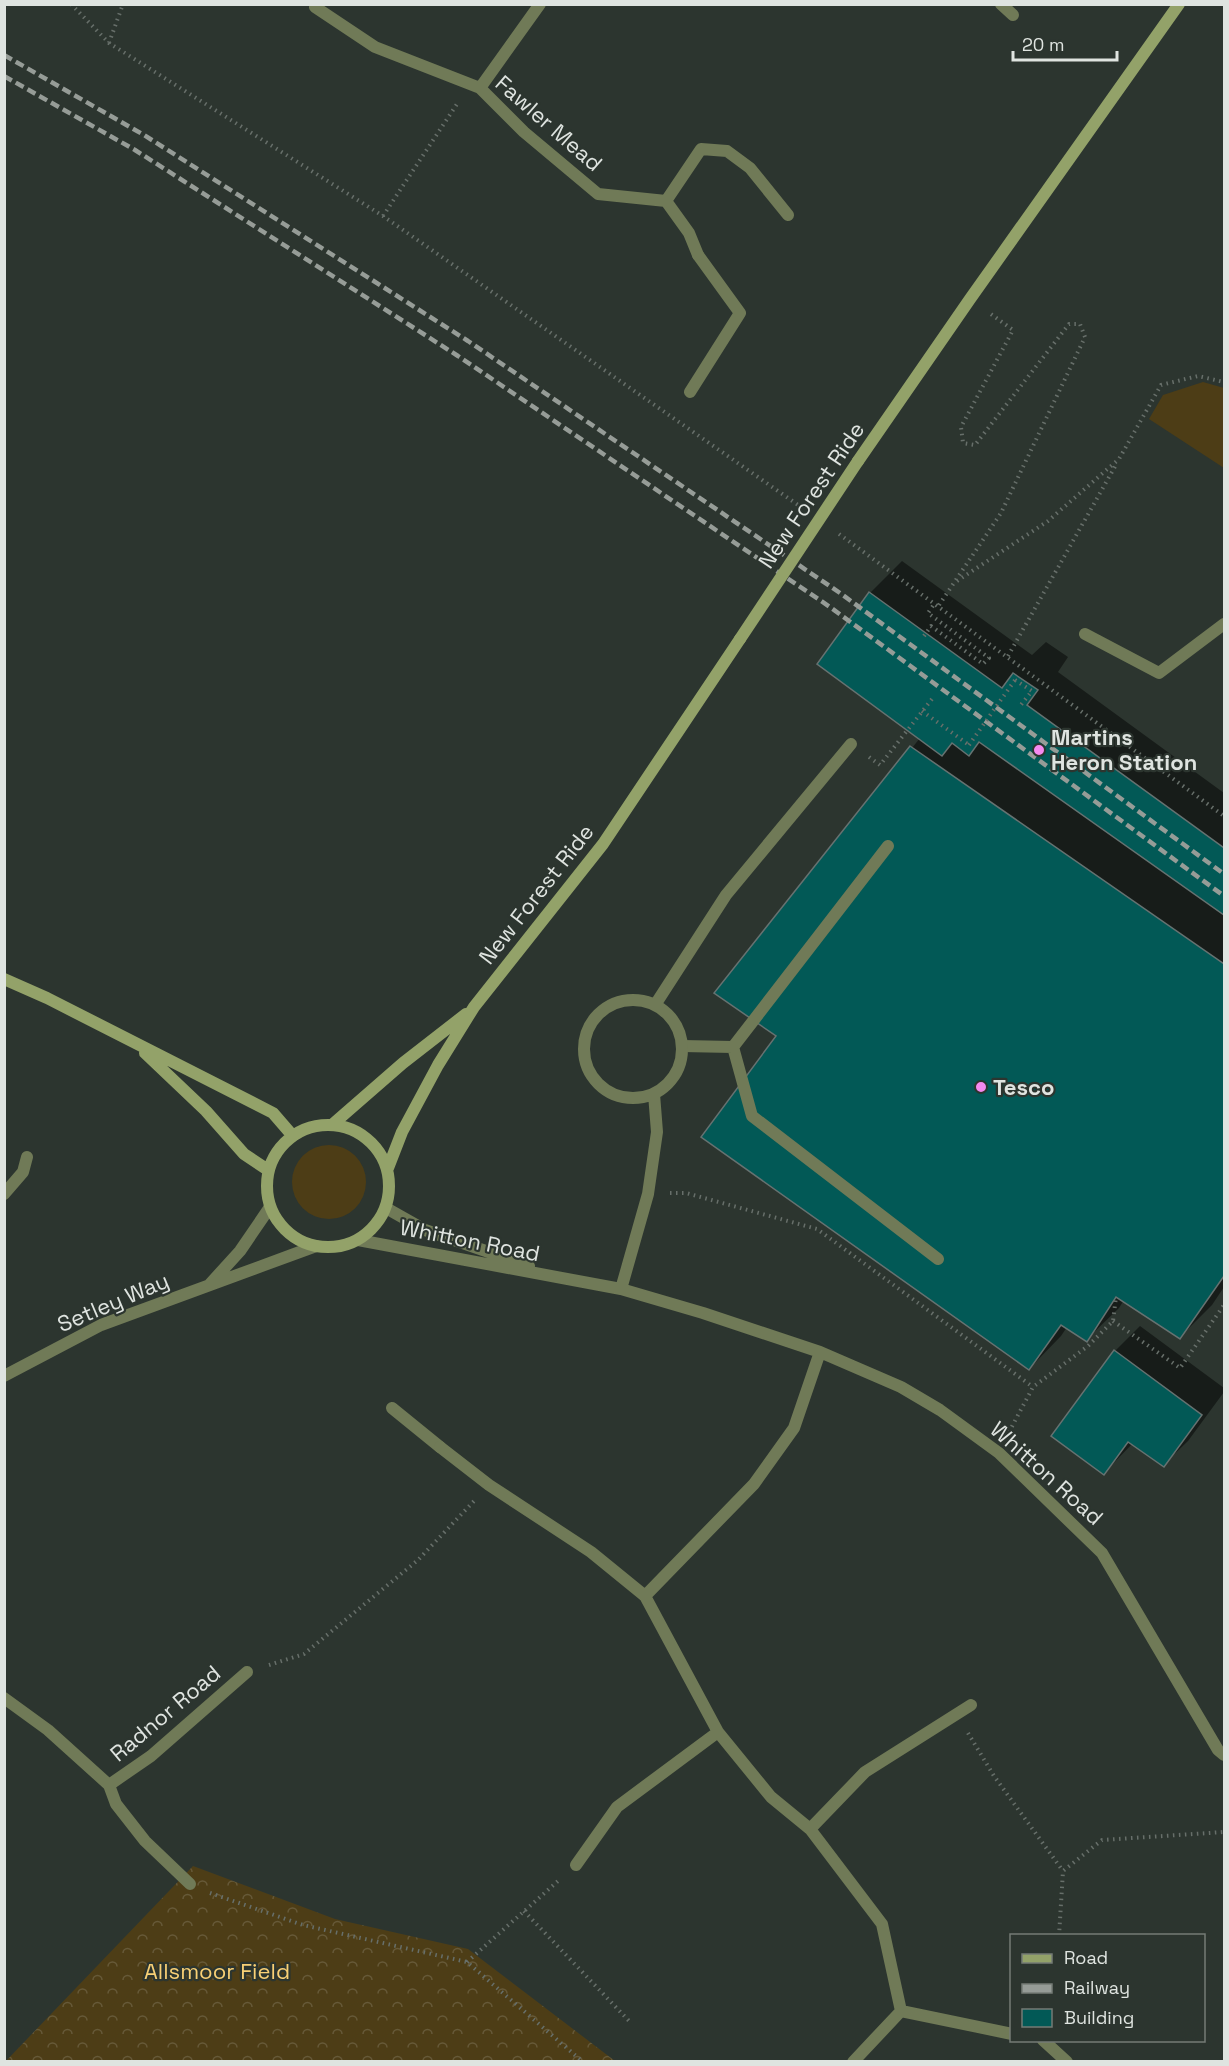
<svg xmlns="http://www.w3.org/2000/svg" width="1229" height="2066" font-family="'Space Grotesk',sans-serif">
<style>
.grass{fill:#4d3d16}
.forest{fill:url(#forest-crowns)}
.shadow{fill:#0007}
.building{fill:#025956;stroke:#667271;stroke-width:1.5}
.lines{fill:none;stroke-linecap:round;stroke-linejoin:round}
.path{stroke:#676f6a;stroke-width:4;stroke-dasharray:1.5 4.5;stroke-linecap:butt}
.lane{stroke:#707a57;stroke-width:12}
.street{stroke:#707a57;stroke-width:12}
.secondary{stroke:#93a269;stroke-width:12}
.rail{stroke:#969c97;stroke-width:4.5;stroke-dasharray:9 4.5;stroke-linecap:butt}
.path-bridge{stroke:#676f6a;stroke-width:4;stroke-dasharray:1.5 4.5;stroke-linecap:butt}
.secondary-bridge{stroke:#93a269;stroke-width:12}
.poi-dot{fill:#f589ef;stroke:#2c352f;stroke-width:2}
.labels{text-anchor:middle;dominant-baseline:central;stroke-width:4.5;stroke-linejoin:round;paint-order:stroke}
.street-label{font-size:22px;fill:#dfe4e0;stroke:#2c352f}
.poi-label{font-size:22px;font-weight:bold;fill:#dfe4e0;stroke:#2c352f;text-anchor:start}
.park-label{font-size:22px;fill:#f8d075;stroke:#2c352f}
</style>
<defs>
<pattern id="forest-crowns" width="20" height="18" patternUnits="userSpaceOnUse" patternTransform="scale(1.5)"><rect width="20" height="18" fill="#4d3d16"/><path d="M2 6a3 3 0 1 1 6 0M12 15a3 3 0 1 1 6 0" fill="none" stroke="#665938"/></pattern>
</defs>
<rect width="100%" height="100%" fill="#2c352f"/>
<path class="grass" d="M1203,382L1224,388V468L1149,419L1163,395Z
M292 1182a37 37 0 1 1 74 0a37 37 0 1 1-74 0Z"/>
<path class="forest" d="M193,1866L335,1919L468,1949L615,2061L5,2062Z"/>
<path class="shadow" d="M902,561L1032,655L1046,642L1068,657L1058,672L1224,793V1287L1212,1305L1180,1337L1124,1300L1119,1308L1086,1340L1067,1327L1061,1336L1029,1369L778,1036L716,993L920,738L819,664L870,593Z
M1140,1326L1224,1388V1392L1188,1441L1163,1465L1133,1443L1104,1473L1115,1351Z"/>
<path class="building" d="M869,592L1002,688L1013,673L1038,690L1027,705L1224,848V915L979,742L969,756L952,743L942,756L817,664Z
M910,746L1224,964V1276L1180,1339L1116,1297L1087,1342L1061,1325L1029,1370L701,1137L776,1036L714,993Z
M1114,1350L1202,1415L1164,1467L1128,1442L1104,1475L1051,1436Z"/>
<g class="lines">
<path class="path" d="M71,4L109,43L383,216L801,507
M109,43L123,4
M383,216L457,104
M839,534L1224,816
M957,581L1048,521L1119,459L1161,385L1198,376L1224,382
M939,605L1001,513L1085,337L1080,324H1069L975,445L963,443L961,427L1013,330L988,312
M924,636L931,626L983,664L989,658L928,613L935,603
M1008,656L1117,463
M1015,680L1032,691L1020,706
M922,711L969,745
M869,757L880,765L932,699
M670,1193H686L817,1229L1033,1387
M1113,1321L1180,1368L1224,1305
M1009,1432L1033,1387L1088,1346L1113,1321L1116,1297
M269,1665L304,1654L418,1560L474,1501
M968,1733L994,1776L1063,1871
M210,1893L303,1925L467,1962L583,2062
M524,1911L631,2023
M1059,1936L1063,1871L1102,1840L1224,1832
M467,1962L558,1881"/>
<path class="lane" d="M690,392L740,313L698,255
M1085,634L1159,673L1224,624
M682,1046L733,1047
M733,1047L752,1116L938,1259
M733,1047L888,846
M392,1408L440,1447"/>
<path class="street" d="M317,4L315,7L375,47L480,88L524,132L598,194L666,201
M1001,4L1013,15
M480,88L540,4
M698,255L689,233L666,201L701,149L727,151L750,168L788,215
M584 1049a49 49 0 1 1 98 0a49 49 0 1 1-98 0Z
M655,1005L726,895L851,744
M4,1194L23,1172L27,1157
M386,1208L425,1230L529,1266
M358,1240L621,1289L703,1313L820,1352L901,1387L940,1410L999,1453L1102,1553L1218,1750L1224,1755
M210,1284L240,1251L270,1207
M621,1289L648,1194L657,1132L654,1094
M820,1352L794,1428L754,1484L645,1596L718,1732L771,1797L810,1829L882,1924L901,2011L1012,2034
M4,1376L101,1325L316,1246
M440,1447L489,1485L591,1552L645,1596
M4,1698L48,1730L109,1785L116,1804L145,1841L190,1884
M109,1785L151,1756L247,1672
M810,1829L865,1772L971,1705
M576,1865L617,1807L718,1732
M1043,2040L1067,2062
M853,2062L901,2011"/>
<path class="secondary" d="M858,461L970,299L1179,4
M4,979L47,998L273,1113L292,1135
M145,1053L206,1111L244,1154L268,1170
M333,1124L403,1063L466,1014
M267 1186a61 61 0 1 1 122 0a61 61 0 1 1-122 0Z
M388,1168L402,1132L438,1065L474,1007L603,844L740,639"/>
<path class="rail" d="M4,55L144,135L468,341L840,593L1224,874
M4,76L135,150L458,356L830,607L1224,896"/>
<path class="path-bridge" d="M969,745L1015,680"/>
<path class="secondary-bridge" d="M740,639L858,461"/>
</g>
<g class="poi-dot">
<circle cx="1039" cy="750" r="6"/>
<circle cx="981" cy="1087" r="6"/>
</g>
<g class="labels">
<g class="street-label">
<text transform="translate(549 123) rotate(41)">Fawler Mead</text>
<text transform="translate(811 495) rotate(-56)">New Forest Ride</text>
<text transform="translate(536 894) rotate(-52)">New Forest Ride</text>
<text transform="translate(470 1240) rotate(11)">Whitton Road</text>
<text transform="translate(113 1302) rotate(-23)">Setley Way</text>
<text transform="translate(1047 1473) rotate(42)">Whitton Road</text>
<text transform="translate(165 1713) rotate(-40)">Radnor Road</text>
</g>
<g class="poi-label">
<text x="1051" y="737">Martins<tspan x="1051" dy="25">Heron Station</tspan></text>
<text x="993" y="1087">Tesco</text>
</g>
<g class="park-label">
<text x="217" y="1971">Allsmoor Field</text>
</g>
</g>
<rect width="1229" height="2066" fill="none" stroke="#dfe4e0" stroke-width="12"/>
<rect x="1010" y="1934" width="195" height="108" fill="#2c352f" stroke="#747b76" stroke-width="1.5"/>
<rect x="1022" y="1954" width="30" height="9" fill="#93a269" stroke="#747b76" stroke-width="1.5"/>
<text x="1064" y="1964" font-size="18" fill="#dfe4e0">Road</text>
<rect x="1022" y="1984" width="30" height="9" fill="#969c97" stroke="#747b76" stroke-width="1.5"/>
<text x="1064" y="1994" font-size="18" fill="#dfe4e0">Railway</text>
<rect x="1022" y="2009" width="30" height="18" fill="#025956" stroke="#747b76" stroke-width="1.5"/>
<text x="1064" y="2024" font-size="18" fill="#dfe4e0">Building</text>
<path d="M1013 51v9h104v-9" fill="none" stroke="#dfe4e0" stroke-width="3"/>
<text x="1022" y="51" font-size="18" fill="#dfe4e0" stroke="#2c352f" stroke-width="4.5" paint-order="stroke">20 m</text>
</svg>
